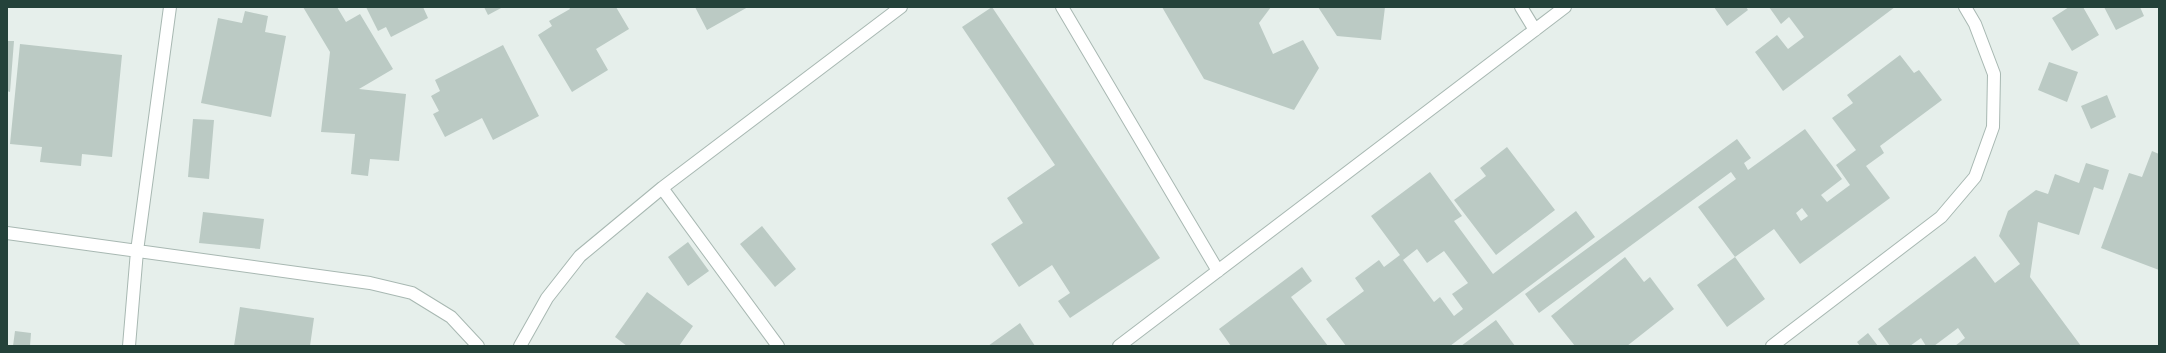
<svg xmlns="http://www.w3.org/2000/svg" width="2166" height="353" font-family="'DejaVu Sans',sans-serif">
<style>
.building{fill:#bbcac4;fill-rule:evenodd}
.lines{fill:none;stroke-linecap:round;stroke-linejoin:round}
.minor-casing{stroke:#a8b8b2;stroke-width:14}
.minor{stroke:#fff;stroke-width:12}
</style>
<rect width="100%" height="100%" fill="#e6efeb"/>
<path class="building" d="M303,7H337L346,22L360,14L393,69L359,89L406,94L399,161L370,159L368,176L351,174L355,134L321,132L330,52Z
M366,7H423L428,18L391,37L386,27L378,31Z
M484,7H503L488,15Z
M569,7H616L629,29L596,49L608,70L572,92L538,35L552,26L549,21L570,9Z
M695,7H748L707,30Z
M992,7L1160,258L1070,318L1058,301L1070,293L1052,265L1019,287L991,244L1023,223L1007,198L1055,165L962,27Z
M1162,7H1271L1259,23L1273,54L1303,40L1319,68L1294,110L1204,79Z
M1318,7H1385L1381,40L1337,36Z
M1714,7H1746L1748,10L1727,26Z
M1769,7H1895L1783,91L1755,52L1777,35L1788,49L1804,37L1789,17L1781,24Z
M2069,7H2083L2099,35L2072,51L2052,18Z
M2104,7H2140L2144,16L2116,30Z
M245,11L268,16L265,32L286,36L271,117L201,103L218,18L242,23Z
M7,41H14L10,92L7,91Z
M20,44L122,55L112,157L82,154L81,166L40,162L42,147L10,144Z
M503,45L539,116L493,140L482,118L445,137L433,114L439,111L431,96L440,91L435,80Z
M1900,55L1914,73L1919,70L1942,100L1880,146L1884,153L1866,166L1890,198L1800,264L1774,229L1735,257L1698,207L1736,179L1731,172L1539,313L1525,294L1737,139L1751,158L1744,163L1748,170L1805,129L1842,179L1821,195L1827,202L1850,185L1836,165L1856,150L1832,118L1853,103L1847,95ZM1802,208L1808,216L1801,221L1796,213Z
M2049,62L2078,72L2067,102L2038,90Z
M2107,95L2116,117L2091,129L2081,106Z
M193,119L214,120L209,179L188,177Z
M1507,147L1555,210L1496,255L1454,200L1486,176L1480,168Z
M2152,151L2159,154V270L2101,248L2129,173L2142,177Z
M2086,163L2109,170L2103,190L2094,187L2079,235L2038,222L2030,277L2081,346H1955L1965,338L1958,328L1934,346H1926L1921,338L1910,346H1890L1878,329L1975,256L1995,283L2020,264L1999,236L2008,211L2036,190L2048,194L2055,174L2079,183Z
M1430,172L1462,216L1454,221L1493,274L1576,211L1595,237L1450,346H1346L1326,319L1364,291L1355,278L1379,260L1384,267L1400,255L1371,216ZM1417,249L1427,263L1444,251L1468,283L1452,294L1463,309L1454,316L1440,297L1434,302L1403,260Z
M203,212L264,219L260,249L199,243Z
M762,226L796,269L775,287L740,244Z
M688,242L709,271L688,286L668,257Z
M1625,257L1644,282L1650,277L1674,309L1627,346H1575L1551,316Z
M1735,257L1765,299L1727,327L1697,285Z
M1302,267L1312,281L1291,297L1328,346H1231L1219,329Z
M647,292L693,326L679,346H627L615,337Z
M240,307L314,318L310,346H234Z
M1496,320L1515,346H1461Z
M1020,323L1035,346H988Z
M15,331L31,333L30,346H13Z
M1868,333L1878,346H1860L1857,342Z"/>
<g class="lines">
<defs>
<path id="minor" d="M1062,7L1218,271
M1521,7L1535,30
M662,188L778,346
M7,233L370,283L412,293L451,317L478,346
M129,346L137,251L170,7
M520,346L547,298L580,256L662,188L901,7
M1119,346L1565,7
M1772,346L1941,217L1975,177L1993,127L1994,74L1975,24L1965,7"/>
</defs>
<use href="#minor" class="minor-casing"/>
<use href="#minor" class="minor"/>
</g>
<rect width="2166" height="353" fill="none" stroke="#24423a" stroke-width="16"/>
</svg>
